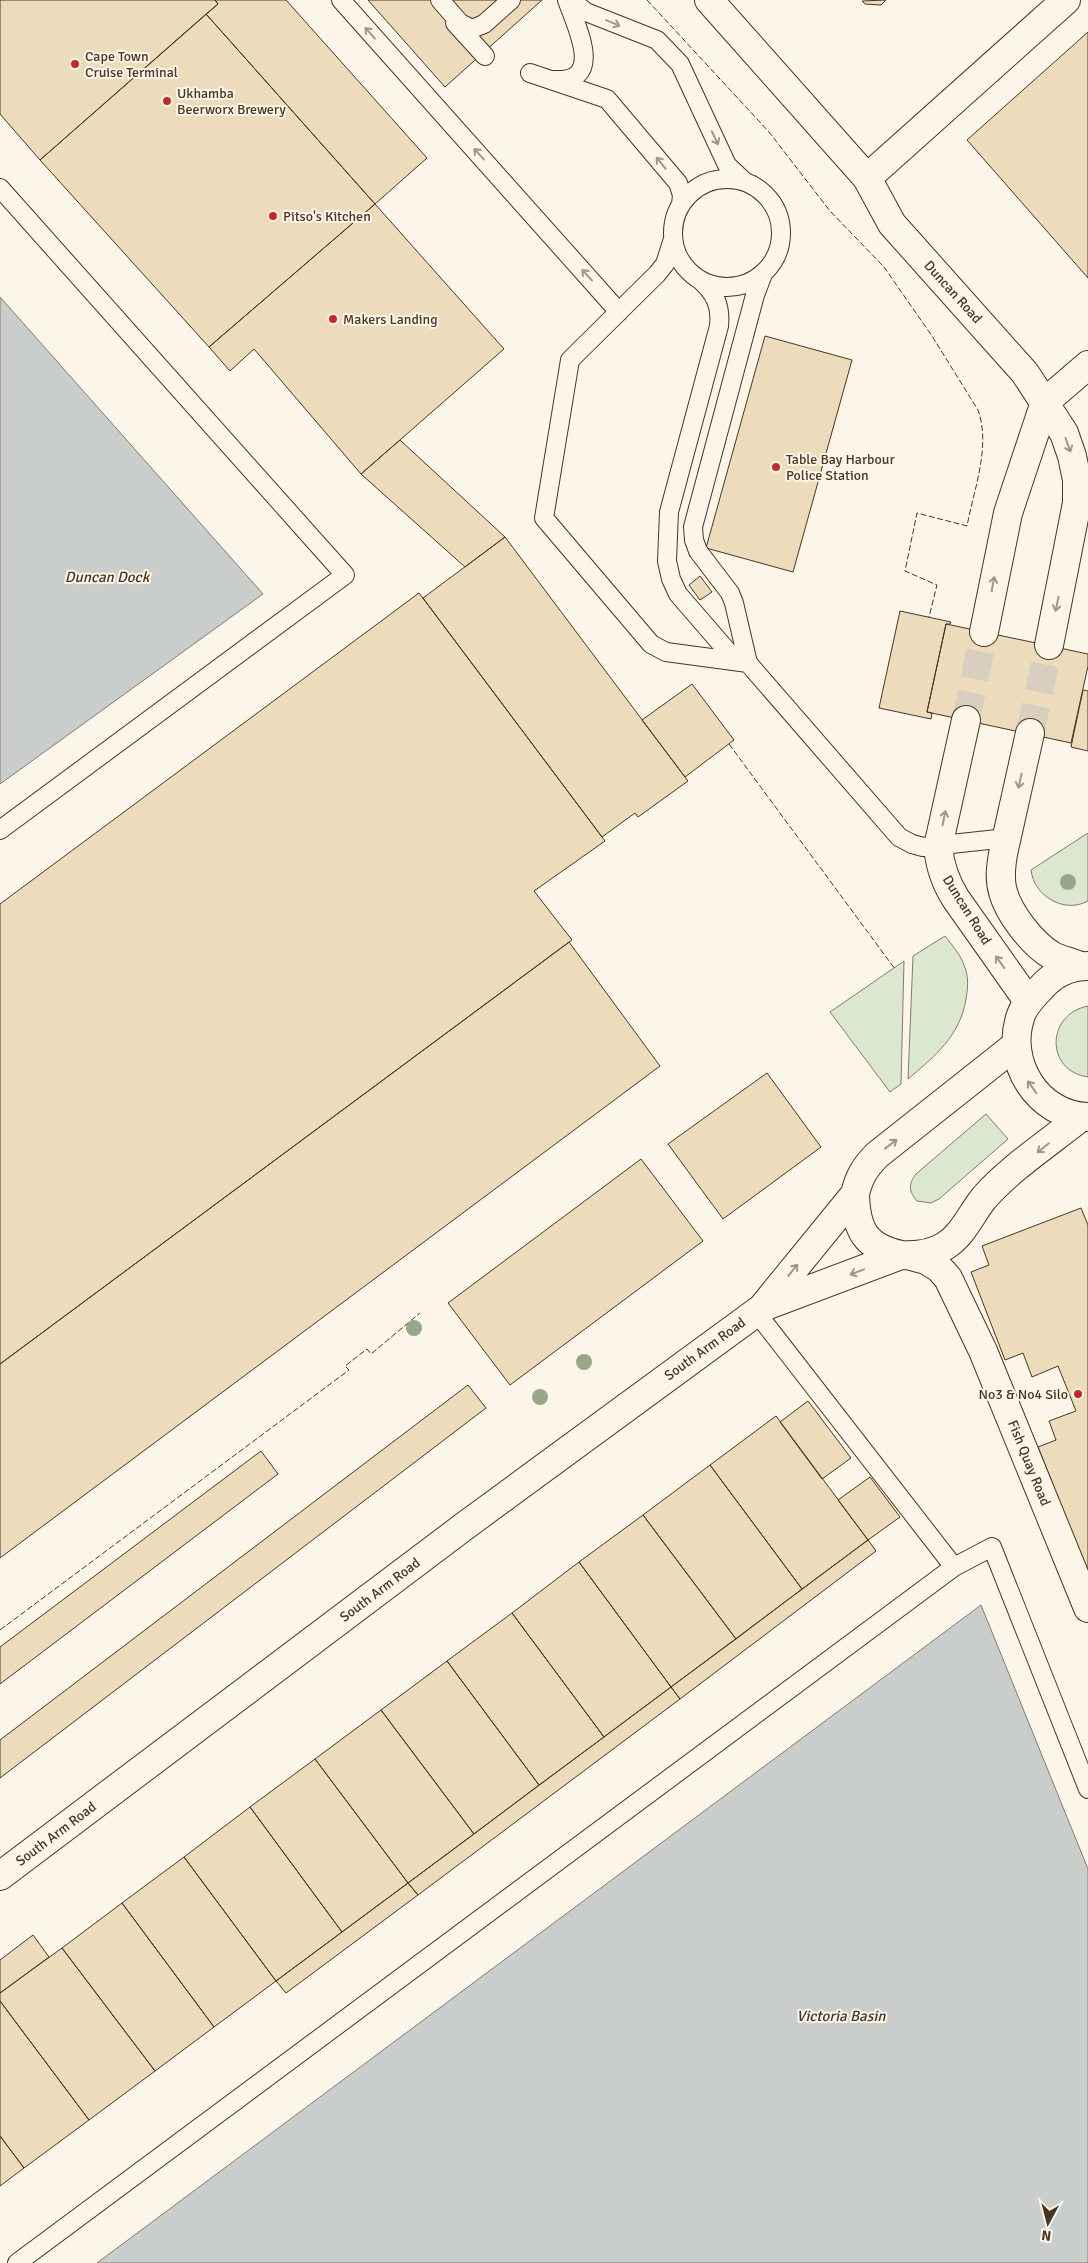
<svg xmlns="http://www.w3.org/2000/svg" width="1088" height="2263" font-family="Signika,sans-serif">
<style>
.green{fill:#dce7d0;stroke:#887966}
.water{fill:#c9cecd;stroke:#887966}
.building{fill:#ecdcbc;stroke:#4a3520}
.lines{fill:none;stroke-linecap:round;stroke-linejoin:round}
.street-tunnel{stroke:#d8cfc1;stroke-width:28;stroke-dasharray:28 14;stroke-linecap:butt}
.lane-casing{stroke:#4a3520;stroke-width:20}
.street-casing{stroke:#4a3520;stroke-width:30}
.secondary-casing{stroke:#4a3520;stroke-width:30}
.lane{stroke:#fbf6e9;stroke-width:18}
.street{stroke:#fbf6e9;stroke-width:28}
.secondary{stroke:#fbf6e9;stroke-width:28}
.fence{stroke:#4a3520;stroke-width:1;stroke-dasharray:6 2.5;stroke-linecap:butt}
.tree{fill:#96a887}
.oneway{stroke:#a29684}
.poi-dot{fill:#c62828;stroke:#fbf6e9;stroke-width:2}
.labels{text-anchor:middle;dominant-baseline:central;stroke-width:4;stroke-linejoin:round;paint-order:stroke}
.poi-label{font-size:14px;fill:#4a3520;stroke:#fbf6e9;text-anchor:start}
.street-label{font-size:14px;fill:#4a3520;stroke:#fbf6e9}
.water-label{font-size:15px;font-style:italic;fill:#4a3520;stroke:#fbf6e9}
</style>
<rect width="100%" height="100%" fill="#fbf6e9"/>
<path class="green" d="M1088,833V901C1064,914 1034,896 1031,870Z
M945,936C952,945 960,954 964,965C969,977 968,987 966,999C960,1036 935,1056 908,1079L913,956Z
M904,961L901,1084L890,1092L830,1012Z
M1088,1006V1077C1045,1071 1046,1014 1088,1006Z
M986,1114L1008,1139L939,1199L931,1203L917,1201C909,1192 908,1184 916,1174Z"/>
<path class="water" d="M0,297L263,594L0,784Z
M981,1605L1088,1869V2263H97Z"/>
<path class="building" d="M0,0H215L218,4L40,160L0,114Z
M215,0H286L427,158L375,204L206,14L218,4Z
M368,0H542L445,87Z
M886,0L881,5L865,4L862,1Z
M206,14L375,204L209,347L40,160Z
M1088,32V278L967,140Z
M375,204L504,349L361,474L254,349L230,371L209,347Z
M765,336L852,360L793,572L706,548Z
M400,440L505,537L465,567L361,474Z
M505,537L688,781L638,817L635,813L602,837L423,598Z
M700,576L712,592L700,600L689,585Z
M419,593L605,841L534,891L572,940L0,1364V904Z
M900,611L951,622L950,624H946L927,712L932,713L931,719L879,708Z
M946,624L1088,654V666L1071,743L927,712Z
M692,684L734,740L685,777L642,720Z
M1083,690L1088,691V751L1071,747Z
M569,942L660,1066L0,1558V1364Z
M767,1073L821,1147L723,1219L668,1144Z
M641,1159L703,1241L510,1385L448,1303Z
M1081,1208L1088,1225V1573L1038,1447L1056,1440L1049,1421L1076,1411L1058,1366L1032,1377L1023,1353L1005,1360L971,1272L989,1265L982,1246Z
M468,1385L486,1408L0,1778V1740Z
M808,1401L851,1458L822,1479L780,1422Z
M776,1416L868,1540L802,1589L710,1465Z
M261,1451L278,1474L0,1684V1647Z
M710,1465L802,1589L736,1639L643,1515Z
M870,1477L900,1517L868,1540L838,1500Z
M643,1515L736,1639L671,1687L579,1562Z
M868,1540L876,1551L680,1699L671,1687Z
M579,1562L671,1687L604,1737L512,1613Z
M512,1613L604,1737L539,1785L447,1661Z
M447,1661L539,1785L474,1834L381,1710Z
M671,1687L680,1699L418,1895L408,1883Z
M381,1710L474,1834L408,1883L315,1759Z
M315,1759L408,1883L342,1932L250,1807Z
M250,1807L342,1932L276,1981L184,1857Z
M184,1857L276,1981L214,2027L122,1903Z
M408,1883L418,1895L286,1993L276,1981Z
M122,1903L214,2027L155,2071L62,1948Z
M33,1935L49,1957L0,1993V1960Z
M62,1948L155,2071L89,2120L0,2001V1993Z
M0,2001L89,2120L24,2168L0,2136Z
M0,2136L24,2168L0,2186Z"/>
<g class="lines">
<path class="street-tunnel" d="M966,720L984,632
M1030,733L1049,645"/>
<defs>
<path id="lane" d="M341,0L619,312
M440,0L460,23L472,29L484,24L511,0
M571,0L586,12L657,40L680,64L727,165L745,182
M455,23L485,56
M530,73L607,99L678,183L682,195L681,205
M554,80C606,83 576,26 567,0
M673 233a54 54 0 1 1 108 0a54 54 0 1 1-108 0Z
M0,188L345,575L0,830
M673,239L665,264L657,274L570,360L544,518L651,644L666,652L748,663
M763,274L755,295L693,527L694,540L698,551L730,593L734,603L748,663L899,837L912,844L923,847L1007,838
M699,279C715,293 721,305 719,326L669,512L667,561L671,579L678,594L736,661
M756,1312L954,1567
M17,2263L954,1567L992,1547L1088,1789"/>
<path id="street" d="M709,0L867,178L892,224L1025,373L1064,433L1072,456L1077,480V503L1049,645
M867,178L1066,0
M1045,402L1088,365
M984,632L1008,513L1045,402
M966,720L938,847C940,867 945,882 956,899L1028,1001
M1030,733L1003,854C1001,866 999,879 1003,892C1009,914 1032,943 1051,955C1060,960 1071,962 1080,966
M855,1194C856,1230 865,1247 901,1255
M911,1256L926,1260L939,1268L948,1278L983,1351L1088,1608
M763,1307L901,1255C916,1256 932,1254 945,1246C963,1235 971,1214 984,1198C1009,1169 1050,1142 1081,1117
M0,1876L466,1525L762,1308L855,1194C859,1177 865,1167 877,1155L1016,1045"/>
<path id="secondary" d="M1088,966C1070,966 1053,974 1041,988C1033,996 1025,1004 1021,1015C1004,1062 1038,1116 1088,1117"/>
</defs>
<use href="#lane" class="lane-casing"/>
<use href="#street" class="street-casing"/>
<use href="#secondary" class="secondary-casing"/>
<use href="#lane" class="lane"/>
<use href="#street" class="street"/>
<use href="#secondary" class="secondary"/>
<path class="fence" d="M647,0L769,132L830,211L884,267L932,336L978,410C991,446 974,489 967,526L917,513L905,571L937,585L929,617
M729,744L895,969
M0,1630L349,1370L345,1366L367,1349L371,1354L420,1313"/>
</g>
<g class="tree">
<circle cx="1068" cy="882" r="8"/>
<circle cx="414" cy="1328" r="8"/>
<circle cx="584" cy="1362" r="8"/>
<circle cx="540" cy="1397" r="8"/>
</g>
<defs><path id="oneway-shaft" d="M-6 0H5M1.5-3L5.5 0L1.5 3" fill="none" stroke-width="1.6" stroke-linecap="round" stroke-linejoin="round" transform="scale(1.25)"/></defs>
<g class="oneway">
<use href="#oneway-shaft" transform="translate(613 23) rotate(23)"/>
<use href="#oneway-shaft" transform="translate(370 33) rotate(-132)"/>
<use href="#oneway-shaft" transform="translate(715 138) rotate(65)"/>
<use href="#oneway-shaft" transform="translate(479 154) rotate(-132)"/>
<use href="#oneway-shaft" transform="translate(661 163) rotate(-129)"/>
<use href="#oneway-shaft" transform="translate(587 275) rotate(-132)"/>
<use href="#oneway-shaft" transform="translate(1068 445) rotate(70)"/>
<use href="#oneway-shaft" transform="translate(993 584) rotate(-79)"/>
<use href="#oneway-shaft" transform="translate(1057 604) rotate(102)"/>
<use href="#oneway-shaft" transform="translate(1020 781) rotate(102)"/>
<use href="#oneway-shaft" transform="translate(944 818) rotate(-79)"/>
<use href="#oneway-shaft" transform="translate(1000 962) rotate(-126)"/>
<use href="#oneway-shaft" transform="translate(1032 1087) rotate(-126)"/>
<use href="#oneway-shaft" transform="translate(891 1144) rotate(-38)"/>
<use href="#oneway-shaft" transform="translate(1043 1148) rotate(141)"/>
<use href="#oneway-shaft" transform="translate(793 1270) rotate(-51)"/>
<use href="#oneway-shaft" transform="translate(857 1272) rotate(159)"/>
</g>
<g class="poi-dot">
<circle cx="75" cy="64" r="5"/>
<circle cx="167" cy="101" r="5"/>
<circle cx="273" cy="216" r="5"/>
<circle cx="333" cy="319" r="5"/>
<circle cx="776" cy="467" r="5"/>
<circle cx="1078" cy="1394" r="5"/>
</g>
<g class="labels">
<g class="poi-label">
<text x="85" y="56">Cape Town<tspan x="85" dy="16">Cruise Terminal</tspan></text>
<text x="177" y="93">Ukhamba<tspan x="177" dy="16">Beerworx Brewery</tspan></text>
<text x="283" y="216">Pitso's Kitchen</text>
<text x="343" y="319">Makers Landing</text>
<text x="786" y="459">Table Bay Harbour<tspan x="786" dy="16">Police Station</tspan></text>
<text x="1068" y="1394" text-anchor="end">No3 &amp; No4 Silo</text>
</g>
<g class="street-label">
<text transform="translate(953 292) rotate(48)">Duncan Road</text>
<text transform="translate(967 910) rotate(58)">Duncan Road</text>
<text transform="translate(705 1349) rotate(-36)">South Arm Road</text>
<text transform="translate(1029 1463) rotate(68)">Fish Quay Road</text>
<text transform="translate(380 1590) rotate(-37)">South Arm Road</text>
<text transform="translate(56 1834) rotate(-37)">South Arm Road</text>
</g>
<g class="water-label">
<text x="107" y="577">Duncan Dock</text>
<text x="841" y="2016">Victoria Basin</text>
</g>
</g>
<g transform="translate(1048 2223) rotate(187)" stroke="#fbf6e9" stroke-width="4" paint-order="stroke">
<path d="M0-4L9 19L0 12L-9 19Z" fill="#4a3520"/>
<text y="-8" font-size="14" font-weight="bold" text-anchor="middle" fill="#4a3520">N</text>
</g>
</svg>
